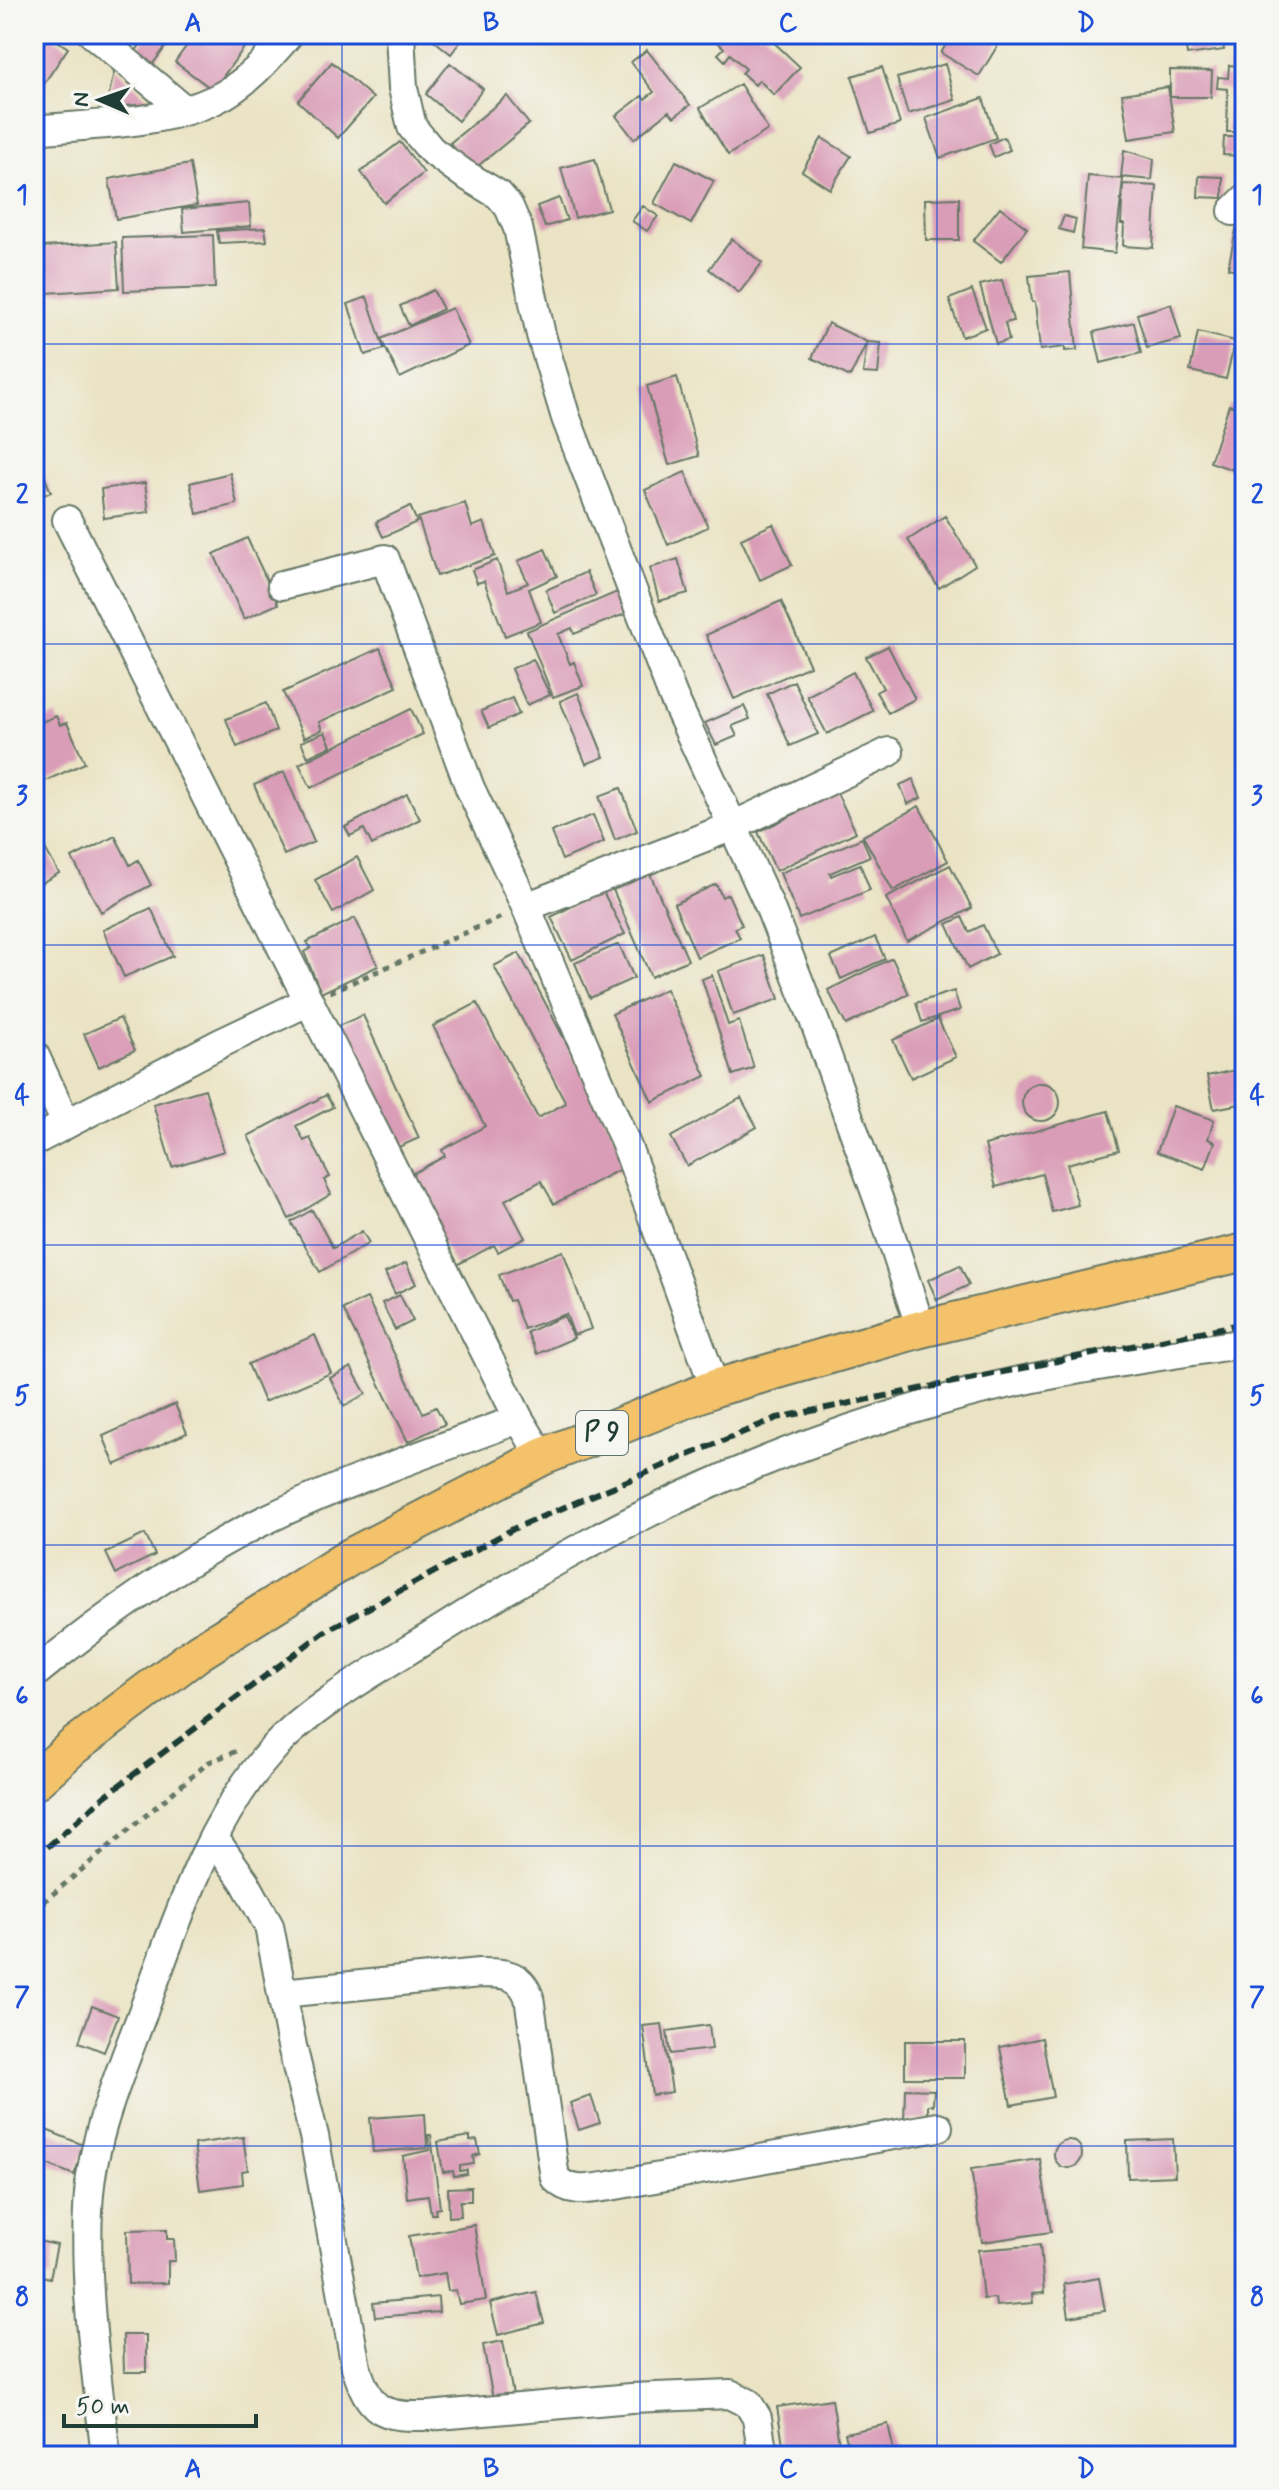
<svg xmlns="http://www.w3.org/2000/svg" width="1279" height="2490" font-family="Mynerve,sans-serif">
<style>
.building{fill:#da9db7}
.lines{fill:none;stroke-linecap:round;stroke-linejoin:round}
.minor-casing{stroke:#676;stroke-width:32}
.major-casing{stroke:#676;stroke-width:40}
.path{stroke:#676;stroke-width:5;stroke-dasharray:6 6;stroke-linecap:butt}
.minor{stroke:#fff;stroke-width:28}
.major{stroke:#f3c26a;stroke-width:36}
.rail{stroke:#1f3d34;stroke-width:6;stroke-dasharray:12 6;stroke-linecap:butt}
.grid{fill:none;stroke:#1d4ed8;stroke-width:2;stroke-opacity:0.55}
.labels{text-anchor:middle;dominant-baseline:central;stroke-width:6;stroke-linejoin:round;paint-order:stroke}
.shield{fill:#f6f6f2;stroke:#60746d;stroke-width:2}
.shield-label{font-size:26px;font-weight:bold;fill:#1f3d34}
.neatline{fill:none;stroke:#1d4ed8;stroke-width:3}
.grid-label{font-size:26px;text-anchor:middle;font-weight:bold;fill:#1d4ed8}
</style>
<rect width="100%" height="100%" fill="#f6f6f2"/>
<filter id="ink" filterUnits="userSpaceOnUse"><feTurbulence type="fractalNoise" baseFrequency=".0125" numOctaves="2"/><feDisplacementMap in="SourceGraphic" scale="16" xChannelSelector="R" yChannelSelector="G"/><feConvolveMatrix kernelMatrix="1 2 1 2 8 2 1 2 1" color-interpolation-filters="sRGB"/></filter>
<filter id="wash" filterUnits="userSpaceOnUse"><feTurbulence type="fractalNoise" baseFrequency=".006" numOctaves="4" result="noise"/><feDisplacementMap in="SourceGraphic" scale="32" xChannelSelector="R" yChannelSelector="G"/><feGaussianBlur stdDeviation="1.8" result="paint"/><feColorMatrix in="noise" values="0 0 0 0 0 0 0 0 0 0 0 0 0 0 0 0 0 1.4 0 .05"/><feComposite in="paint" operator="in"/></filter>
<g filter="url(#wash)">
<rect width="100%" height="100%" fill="#eae3c4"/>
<g id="blocks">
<path class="building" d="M34,34H47L68,48L43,85L34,79Z
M148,34H175L152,65L135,52Z
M195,34H254L213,90L175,62Z
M426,34H466L451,54Z
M709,34H765L800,67L774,95L759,80L755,85L742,73L746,69L730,54L725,61L718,54L724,48Z
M952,34H991L1001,40L979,76L941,53Z
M1184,34H1222L1224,50L1187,55Z
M647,50L690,105L674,117L669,111L634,139L616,116L642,96L645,99L654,92L631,62Z
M332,62L373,98L338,138L298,101Z
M450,63L483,89L458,121L426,94Z
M945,64L955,100L908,114L897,78Z
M1229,65L1245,67V132H1227L1228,89L1217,88L1218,77L1228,78Z
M882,67L900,124L870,133L852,76Z
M115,68L154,104L106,107Z
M1170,70L1212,71L1211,97H1170Z
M740,84L768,130L728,155L700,108Z
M1168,87L1175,132L1129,139L1122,94Z
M507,96L529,124L473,170L450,143Z
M983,98L996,138L940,158L926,118Z
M1004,137L1010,150L994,157L989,144Z
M1224,137H1245V156L1223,155Z
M822,138L851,156L830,189L802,171Z
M400,142L424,173L384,203L361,172Z
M1124,150L1154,159L1152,180L1121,177Z
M595,159L609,209L575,218L561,168Z
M676,161L714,181L691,224L654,203Z
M190,164L197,205L116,219L109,179Z
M1088,176L1123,179L1115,253L1081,249Z
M1199,176L1223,177V198L1198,197Z
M1123,184L1157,186L1153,248L1123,246L1124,224H1121Z
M559,198L567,220L545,227L537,206Z
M959,198V240H926L925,199Z
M249,203L251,226L184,232L182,209Z
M643,206L658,216L647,231L632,221Z
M1000,207L1027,228L1001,262L973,241Z
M1239,215L1245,217V272L1228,268Z
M1064,216L1076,219L1073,233L1059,229Z
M265,228L267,241L219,243L217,231Z
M213,235L215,288L124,291L122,238Z
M732,239L762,263L739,293L709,269Z
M116,242L119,288L47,293L44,247Z
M1070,272L1077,350L1065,351V347L1040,350L1035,302H1032L1029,276Z
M1002,280L1013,321L1005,323L1009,340L996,344L980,285Z
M433,290L443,309L409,326L400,306Z
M972,290L986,328L962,337L949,299Z
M367,297L384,349L365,355L348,304Z
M1171,304L1181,339L1147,348L1137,314Z
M452,308L469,345L400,378L381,339Z
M1134,322L1141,353L1101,363L1094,332Z
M828,323L867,342L881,343L878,374L863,373L867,342L850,377L812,358Z
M1198,332L1235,341L1226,379L1190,371Z
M677,377L699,456L669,465L647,386Z
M1229,405L1245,410V474L1210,462Z
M34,452L51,492L34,499Z
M685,472L708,527L668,545L645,490Z
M230,473L237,504L197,514L190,483Z
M145,483L149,512L104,518L101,489Z
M465,503L472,527L484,522L495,556L437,576L418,518Z
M410,506L417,522L383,537L376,522Z
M945,516L975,565L939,588L908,540Z
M773,524L792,565L760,580L741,539Z
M247,538L278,604L244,619L214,554Z
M545,549L557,576L529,589L541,622L505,636L484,581L477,583L472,570L497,560L508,591L528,583L518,561Z
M678,559L688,593L659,601L650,568Z
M586,572L596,595L555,613L546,590Z
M617,592L625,614L574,634L572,628L558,634L570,664L574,662L583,686L553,697L527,631Z
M781,601L810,666L734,699L706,635Z
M888,646L915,699L888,713L876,692L883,688L866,657Z
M380,648L397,687L319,722L322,730L304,738L283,692Z
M533,659L550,695L527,705L511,669Z
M853,672L873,711L827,734L807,696Z
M794,681L818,734L790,746L767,694Z
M578,693L604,757L586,764L560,701Z
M512,698L519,714L489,728L481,711Z
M266,703L276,731L237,747L226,719Z
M744,706L750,719L732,726L737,736L716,745L705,723Z
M411,709L423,734L311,788L299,764Z
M56,716L60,725L67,723L85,763L36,785L34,725Z
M325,732L331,746L308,757L301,742Z
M284,772L314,842L284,855L254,785Z
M913,779L921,798L908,804L900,785Z
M621,788L637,831L615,840L599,796Z
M837,793L856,832L776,871L758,832Z
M407,794L420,819L372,845L364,829L350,836L345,827Z
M919,806L948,861L893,891L863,836Z
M593,815L604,842L562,860L551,832Z
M34,829L59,873L34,887Z
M115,836L130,865L138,860L151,885L101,912L72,858Z
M862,838L870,856L830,873L831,876L860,864L870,890L799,919L780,873Z
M357,857L374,890L333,913L315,880Z
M950,865L972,908L907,941L886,898Z
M650,874L688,960L651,977L613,890Z
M716,884L722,897L728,894L742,925L735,928L740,938L697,957L674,904Z
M600,886L625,934L572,960L551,917L586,899L584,895Z
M151,908L173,956L124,977L103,930Z
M962,917L969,932L983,925L997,954L968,969L947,924Z
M355,918L378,966L321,993L304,952L311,948L307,942Z
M875,937L885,959L841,979L831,957Z
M619,944L634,978L590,998L575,963Z
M519,953L630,1164L554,1204L541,1181L505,1200L525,1238L498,1252L494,1245L455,1266L408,1176L445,1156L442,1150L485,1126L433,1026L477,1003L538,1118L566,1103L494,966Z
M764,955L779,999L733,1015L718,971Z
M892,958L909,994L846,1025L828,990Z
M712,975L728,1025L739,1021L754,1068L733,1075L702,979Z
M666,989L706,1076L652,1102L612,1014Z
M954,991L960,1010L922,1022L916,1003Z
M363,1015L419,1138L392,1150L336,1027Z
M120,1018L135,1050L99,1067L84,1034Z
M938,1019L956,1057L911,1078L893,1040Z
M1245,1068V1110H1242L1240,1104L1214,1109L1207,1076Z
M1022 1102a19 19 0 1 1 38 0a19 19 0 1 1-38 0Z
M205,1089L224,1151L172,1167L153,1104Z
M326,1095L333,1107L296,1126L304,1141L310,1138L330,1177L324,1180L331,1194L289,1219L248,1136Z
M741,1098L757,1127L687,1166L671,1137Z
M1173,1106L1214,1120L1208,1139L1215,1142L1205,1169L1157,1152Z
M1108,1111L1119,1150L1067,1164L1078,1205L1052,1212L1042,1174L996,1187L985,1145Z
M312,1210L333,1248L362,1231L369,1243L320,1272L291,1222Z
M563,1251L591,1329L574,1335L566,1314L524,1329L513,1300L509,1301L499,1275Z
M406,1263L416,1284L395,1294L385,1273Z
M960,1265L969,1285L937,1300L928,1280Z
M400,1295L413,1321L395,1330L382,1303Z
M367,1298L423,1413L436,1407L445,1424L408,1442L343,1309Z
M564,1316L574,1338L537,1354L527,1332Z
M315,1335L331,1373L264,1402L248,1364Z
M351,1367L366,1394L344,1406L330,1378Z
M175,1404L187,1433L115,1465L103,1436Z
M145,1534L155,1555L116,1574L106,1553Z
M92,2006L118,2016L104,2052L79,2042Z
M662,2024L672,2092L652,2095L643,2026Z
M709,2025L712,2049L670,2054L667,2031Z
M1042,2038L1053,2097L1011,2105L1000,2047Z
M905,2041H965V2078H905Z
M905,2089L934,2090L933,2105H928V2119L904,2121Z
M591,2096L600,2123L579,2130L570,2103Z
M425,2114L427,2148L373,2152L370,2118Z
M34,2125L86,2146L74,2175L34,2159Z
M428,2135H431L440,2208L435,2209L436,2214H431L428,2195L407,2198L403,2156L430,2150Z
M470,2136V2141L477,2140L480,2154L473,2156L474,2164L460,2166V2171L467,2170V2174L454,2176L453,2171L443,2172L438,2142Z
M243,2137L248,2170L242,2171L243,2184L200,2190L194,2144Z
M1173,2139L1175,2176L1128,2178L1127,2141Z
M1054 2154a14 14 0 1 1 28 0a14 14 0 1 1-28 0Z
M1040,2159L1051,2232L982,2242L971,2169Z
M471,2187V2201H460L461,2216L449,2217L448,2188Z
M474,2225L486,2300L459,2304L456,2290L448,2291L445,2273L416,2278L409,2236Z
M167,2229V2239H174L175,2261H168V2283L128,2284L127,2230Z
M34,2240L57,2245L50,2278L34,2274Z
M1040,2245L1044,2293L1032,2294L1033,2303L996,2306L995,2298L983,2299L978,2250Z
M1099,2278L1105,2311L1069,2317L1064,2284Z
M536,2292L544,2323L498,2335L490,2303Z
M438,2297L439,2312L375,2317L373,2303Z
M123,2335H146V2372H124Z
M503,2341L513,2395L493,2399L483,2345Z
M832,2399L841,2456H785L777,2407Z
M888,2424L895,2456H850L845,2433Z"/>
</g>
</g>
<g filter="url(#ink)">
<use href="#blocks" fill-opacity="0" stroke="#676" stroke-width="2"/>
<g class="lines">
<defs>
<path id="minor" d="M93,34L185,110
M400,34L403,88L412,127L431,150L464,174L499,195L509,207L518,228L541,335L566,418L673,696L768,903L814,1020L885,1218L921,1329
M34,130C93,124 161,125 216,99C245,85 268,59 289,34
M1233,211L1245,199
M67,520C220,819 367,1121 519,1419
M282,585L385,559L470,788L526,907L629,1152L715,1388
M526,907L733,826L889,752
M34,1054L66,1123
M34,1141L219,1044L307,1002
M34,1674C103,1618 183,1560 263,1521C346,1481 433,1451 519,1419L542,1457
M214,1838L245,1882L269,1926L292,2046L314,2136L356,2367C370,2412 381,2417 428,2416L631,2398L730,2394L748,2403L757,2418L763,2456
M282,1993L480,1973C504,1973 520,1973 529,1997L555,2178C570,2194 589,2189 610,2186L938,2127
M106,2456C97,2377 84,2290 88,2210C90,2140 120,2074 144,2009C177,1920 208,1821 273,1749C311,1706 387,1664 436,1633C597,1530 756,1453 940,1401C1039,1372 1144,1359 1245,1343"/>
<path id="major" d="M34,1782L74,1746L199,1652L350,1557L542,1457L715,1388L921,1329L1245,1252"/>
</defs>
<use href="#minor" class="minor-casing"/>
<use href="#major" class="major-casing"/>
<path class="path" d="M330,992L504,916
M34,1910L209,1762L237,1751"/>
<use href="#minor" class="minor"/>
<use href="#major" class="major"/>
<path class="rail" d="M34,1859L105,1796L324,1632L515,1528L777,1418L1245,1323"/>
</g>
</g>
<path class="grid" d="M342,34V2456M640,34V2456M937,34V2456M34,344H1245M34,644H1245M34,945H1245M34,1245H1245M34,1545H1245M34,1846H1245M34,2146H1245"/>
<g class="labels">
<rect class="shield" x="576" y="1411" width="52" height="44" rx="6"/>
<g class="shield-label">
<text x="602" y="1433">P 9</text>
</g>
</g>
<rect width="1279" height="2490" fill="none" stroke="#f6f6f2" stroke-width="88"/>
<g transform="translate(100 100) rotate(272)" stroke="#f6f6f2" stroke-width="6" paint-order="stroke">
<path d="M0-6L14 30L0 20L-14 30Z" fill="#1f3d34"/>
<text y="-12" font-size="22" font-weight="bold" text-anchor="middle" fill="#1f3d34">N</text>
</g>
<path d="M64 2414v12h192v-12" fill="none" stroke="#1f3d34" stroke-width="4"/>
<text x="76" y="2414" font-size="24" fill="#1f3d34" stroke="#f6f6f2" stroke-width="6" paint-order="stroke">50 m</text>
<rect x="44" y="44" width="1191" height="2402" class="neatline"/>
<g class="grid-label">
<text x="193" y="31">A</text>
<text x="491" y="31">B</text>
<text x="788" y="31">C</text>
<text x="1086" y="31">D</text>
<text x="22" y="203">1</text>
<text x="1257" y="203">1</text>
<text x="22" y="503">2</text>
<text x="1257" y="503">2</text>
<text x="22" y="804">3</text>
<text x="1257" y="804">3</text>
<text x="22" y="1104">4</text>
<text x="1257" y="1104">4</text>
<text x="22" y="1404">5</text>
<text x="1257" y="1404">5</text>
<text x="22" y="1704">6</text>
<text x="1257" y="1704">6</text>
<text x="22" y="2005">7</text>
<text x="1257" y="2005">7</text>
<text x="22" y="2305">8</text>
<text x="1257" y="2305">8</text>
<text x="193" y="2477">A</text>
<text x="491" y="2477">B</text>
<text x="788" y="2477">C</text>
<text x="1086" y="2477">D</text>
</g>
</svg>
